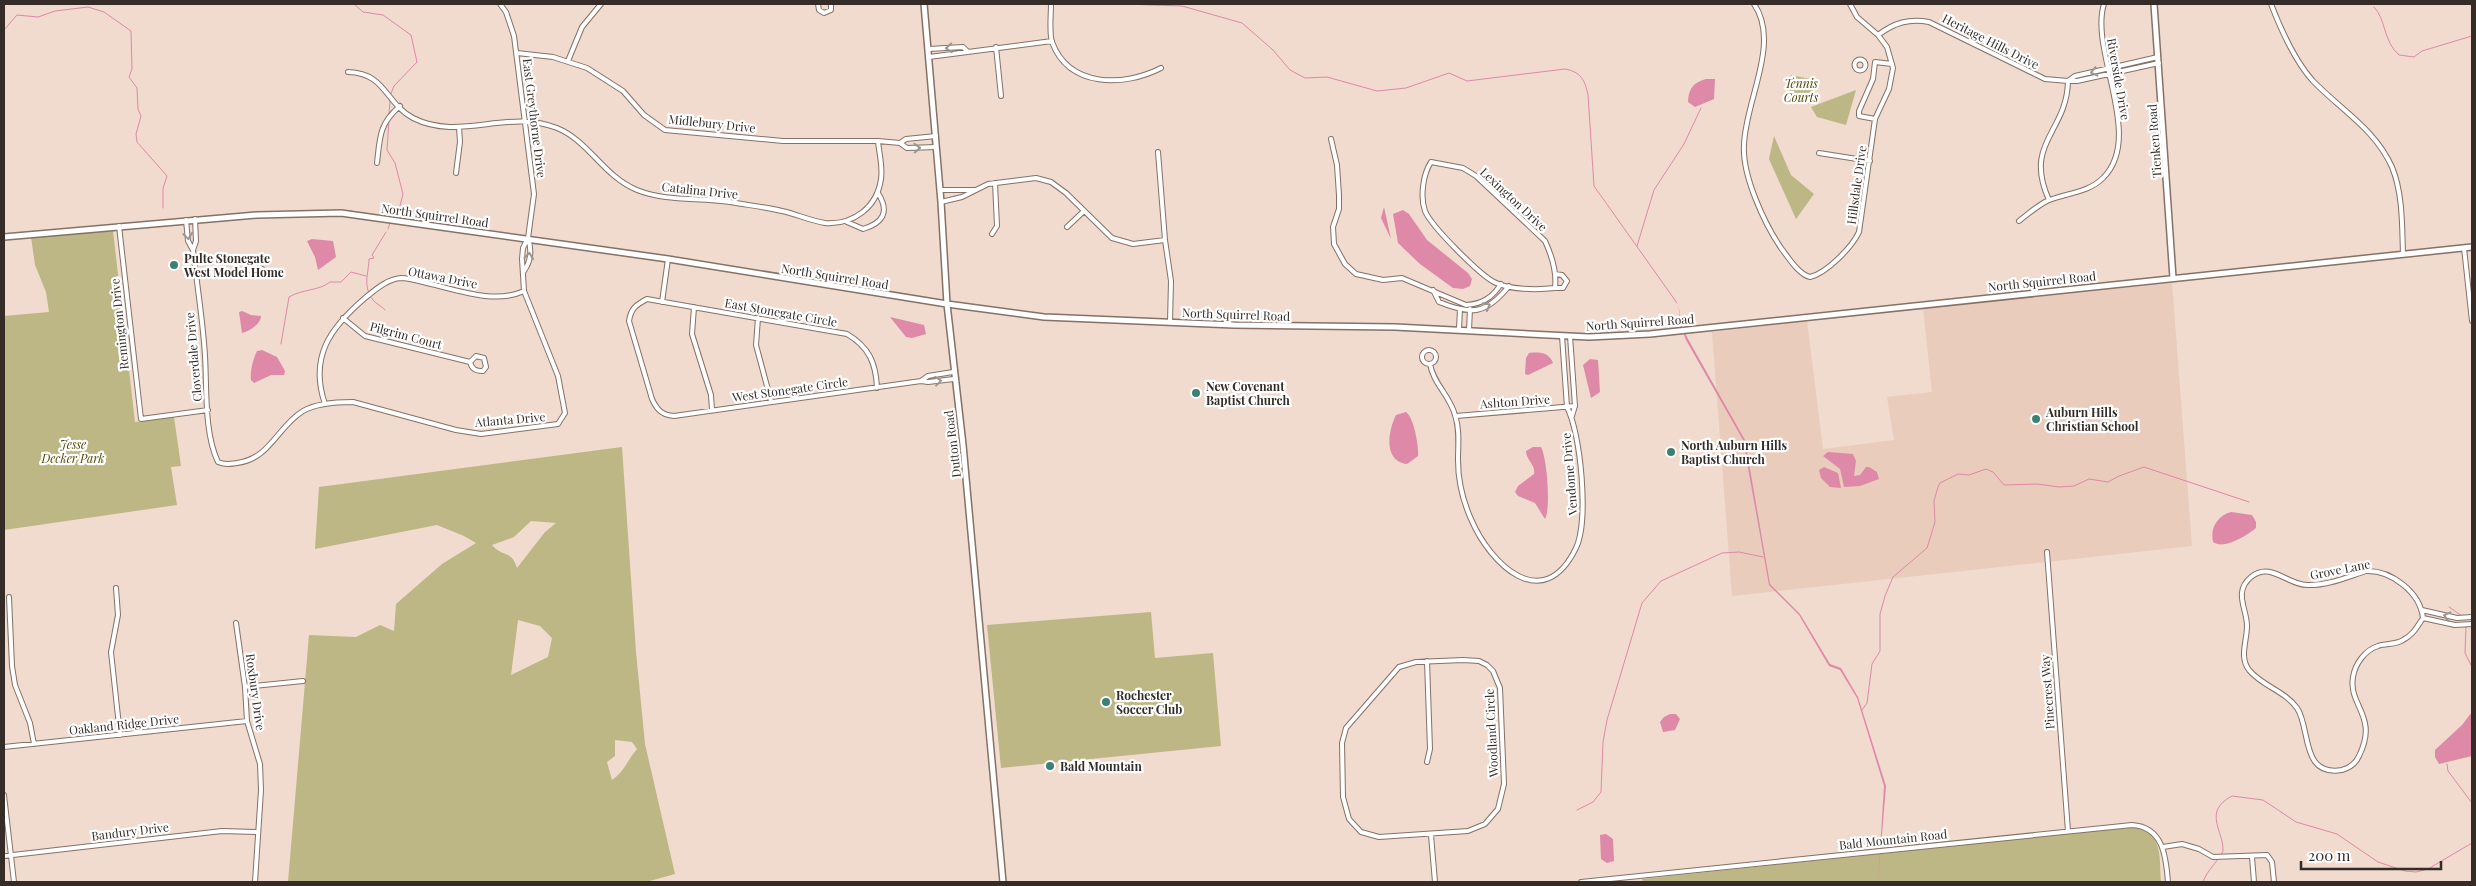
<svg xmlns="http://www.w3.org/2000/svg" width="2476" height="886" font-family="'Playfair Display',serif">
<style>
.built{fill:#e9ccbc}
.green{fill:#bdb785;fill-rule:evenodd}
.water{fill:#de89a8}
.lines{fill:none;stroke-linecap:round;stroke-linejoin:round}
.stream{stroke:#de89a8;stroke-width:1}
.street-casing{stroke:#857166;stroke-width:6}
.secondary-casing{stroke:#857166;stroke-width:8}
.street{stroke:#fff;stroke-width:4}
.secondary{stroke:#fff;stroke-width:5}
.oneway{stroke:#9a9693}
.poi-dot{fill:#3c8074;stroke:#fff;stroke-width:2}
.labels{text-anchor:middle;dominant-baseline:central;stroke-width:4.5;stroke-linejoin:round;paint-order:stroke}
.street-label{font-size:12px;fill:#352c27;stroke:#fff}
.park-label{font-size:12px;font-style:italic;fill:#514800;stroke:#fff}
.poi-label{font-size:12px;font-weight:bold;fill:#352c27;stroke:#fff;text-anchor:start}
</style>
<rect width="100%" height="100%" fill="#f1dace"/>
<path class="built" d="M2172,283L2192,546L1732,596L1712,332L1807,321L1823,449L1894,440L1887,397L1932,392L1923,308Z"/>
<path class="green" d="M1791,75L1815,80L1810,104L1787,100Z
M1856,90L1846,125L1817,117L1811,107Z
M1774,136L1791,175L1814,194L1796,219L1769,159Z
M113,231L135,422L174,417L181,466L171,467L177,505L4,530V316L49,312L46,292L35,265L31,237Z
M622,447L636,652L645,744L675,874L646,882H288L309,635L356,637L380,625L394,631L396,604L442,564L476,543L464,536L437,525L315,549L319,487ZM531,521L556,523L545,532L517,568C511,549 503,558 492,545L514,537ZM518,620L540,626L552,638L548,657L511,675ZM615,740L632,742L637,749C626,762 626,770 612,780L607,762L615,756Z
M1151,612L1155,658L1213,653L1221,746L1001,768L987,625Z
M2132,827C2164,832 2159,856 2161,882H1643L1642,879Z"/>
<path class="water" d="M1706,79H1715L1714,99L1695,107L1688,102C1689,88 1693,83 1706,79Z
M1384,207L1391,239L1381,218Z
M1403,210L1409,214L1427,240L1468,273L1472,279L1470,286L1463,289L1453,288L1420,264L1398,243L1393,214Z
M312,239L333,241L336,257L318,270L315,257L307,241Z
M1678,303L1682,327L1688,339L1745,440L1770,584L1800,614L1830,664L1841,668L1858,697L1886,786L1878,882L1884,786L1857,698L1840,670L1829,666L1799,615L1769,585L1743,440L1686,340L1681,327Z
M242,311L251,315L261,316C261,324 249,331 242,333L239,312Z
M890,317L924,325L926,334L912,338L906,337Z
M262,350L277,357L285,371L284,375H271L254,383L251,380C250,371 253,359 257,351Z
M1529,353C1539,352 1549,352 1553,363L1528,375L1525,374L1526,358Z
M1590,359L1598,360L1600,392L1591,398L1583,365Z
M1406,412C1414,418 1419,446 1418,456L1407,464C1383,461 1388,431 1396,415Z
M1533,447H1541C1547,458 1551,508 1545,519L1535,503L1518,496L1515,492L1518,486L1534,474C1536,465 1526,460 1526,451Z
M1828,452L1853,454L1856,461L1854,476L1860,475L1866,467H1869L1877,472L1879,479L1860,486L1844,487L1840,469L1823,456Z
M1824,467L1838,473L1841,488L1830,487L1821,478L1819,470Z
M2231,512L2252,515L2256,522V528C2246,536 2224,550 2213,542C2210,528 2217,516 2231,512Z
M2472,712V756L2439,764L2435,757V750L2462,725Z
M1670,714H1676L1680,719L1675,730L1663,732L1660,722L1664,717Z
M1606,834L1613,839L1614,861L1607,863L1601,859L1600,835Z"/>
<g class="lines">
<path class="stream" d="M354,4L363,12L383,15L411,35L417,62L394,86L390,96
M1122,4L1182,6L1242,23L1273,50L1290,70L1305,78L1327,77L1377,91L1406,88L1449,73L1467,81L1565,69C1581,72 1585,80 1588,95L1594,186L1677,303
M2374,7C2386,19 2383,41 2399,55L2414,57L2422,51L2472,36
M4,30L17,15L38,17L55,11L88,7L104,12L131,31L132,69L129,77L137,88L138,109L141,116L136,134L137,142L167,176L163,188V208
M389,115L390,100
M389,119L387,150L395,163L403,194L400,206L392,219
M388,229L390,223
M1637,246L1654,190L1684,144L1701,108
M385,310C382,306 376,304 373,300C362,286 369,272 369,259L374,258L372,255L386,232
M281,344L289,297C302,289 319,291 330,282H341L351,272L366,276
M2449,607L2462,616
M2466,627L2465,653L2472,667
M1862,710L1867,703L1872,664L1880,651V614L1885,596L1893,577L1927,548L1935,522L1934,501L1938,487L1940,483L1958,474L1969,475L1986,469L1993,472L2004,485L2037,484L2059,487L2074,486L2089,479L2108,482L2119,476L2144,467L2249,502
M2447,764L2448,771L2472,803
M1577,810L1593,802L1601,792L1603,742L1607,720L1642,603L1661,581L1722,553L1739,552L1763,557
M2203,882C2207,870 2217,863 2223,851C2224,831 2202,812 2232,796L2263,800L2296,822L2337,834L2378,862L2405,871L2416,872L2428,869L2472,843"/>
<defs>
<path id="street" d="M818,4L819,10L824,13L831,10V4
M1051,4C1051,15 1049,32 1052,42C1069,88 1124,87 1161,68
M1754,4C1781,43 1745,101 1744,145C1742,175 1764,223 1781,248C1788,257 1799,275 1810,277C1827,273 1852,247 1859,232L1875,119L1889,89L1893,68L1887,47L1878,35L1857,17L1850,4
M2271,4C2281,30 2294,60 2313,81C2341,110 2375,129 2392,167C2403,194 2402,226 2403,254
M1878,35C1894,23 1909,18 1929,22L2045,79L2068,81C2067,133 2023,142 2049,200
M996,47L1001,96
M929,49L963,47L967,51
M517,53L553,57L587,68L623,91L644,115L665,130L783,141H878L900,143L907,148L936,147
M929,57L1052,41
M2158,57L2075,76L2068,81H2077L2159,63
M1854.5 65a5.5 5.5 0 1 1 11 0a5.5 5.5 0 1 1-11 0Z
M568,61L582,27L601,4
M348,72C386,73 385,103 413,118C460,142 508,108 557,128C589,141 603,176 637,190C667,202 698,197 730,202C747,205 765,207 782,211C796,214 811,221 825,223C854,225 877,207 881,179C883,167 879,153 878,141
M1875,119L1859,116V111L1873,79L1875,62L1892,64
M1331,139L1337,165L1339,195V209L1333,227L1334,244L1345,264L1356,274L1383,280L1402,278L1466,305C1482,304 1492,298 1501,284
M900,143L906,139L936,136
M1158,152L1165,240L1171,281L1170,322
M1819,153L1870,161
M1431,162L1463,168L1476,176L1545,241C1552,256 1557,271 1555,288C1538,290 1509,290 1494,282C1479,274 1431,226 1425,211C1420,197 1423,174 1431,162Z
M377,163C380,137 379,124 400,106
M456,173L460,142L459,127
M940,190H975
M941,202L962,197L988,184L1036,178L1051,182L1066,193L1112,238L1133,244L1165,240
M195,219L196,241L193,250C197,285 203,321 205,356C207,389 204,433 218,462C225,465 230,464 237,463C270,459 277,427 303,411C317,403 337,402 353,402L456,430L481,434L558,424L565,413L558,376L524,291L522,259L523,248L528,238L534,194L514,36L506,12L500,4
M186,220L188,241L193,250
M2019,221C2028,214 2037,206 2047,201C2066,193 2088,193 2103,178C2145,137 2089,51 2104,4
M847,222L863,229C883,223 890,212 878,193
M119,226L141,419L208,410
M1067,227L1084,211
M992,234L997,226L995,183
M2464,248L2472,321
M524,271C531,261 532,250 528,238
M196,275L262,269
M1555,288H1563L1567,281L1562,275L1555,274
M1433,290L1439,302C1471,315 1486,315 1509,286
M662,302L668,259
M694,307L692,334L711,395L712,410
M343,318L365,336L470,362C472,369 475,371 483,371L486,367L484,358L476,356L470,362
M758,318L756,345L771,401
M1459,329L1460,309
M1469,330L1470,309
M1570,336L1575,406L1572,416
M1422 357a7 7 0 1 1 14 0a7 7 0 1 1-14 0Z
M1430,364C1433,383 1450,396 1455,415C1460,430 1458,445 1458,460C1458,480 1463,501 1471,519C1490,564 1543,616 1576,548C1589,521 1581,434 1567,407L1562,336
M953,372L928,376L921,381L928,382L954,379
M877,388C876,363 869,347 847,334L647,299C636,305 631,308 629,321L652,399C657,410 662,415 674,416L921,381
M325,404C309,357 330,328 365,298C375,290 387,279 401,278C410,278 422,282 431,284C460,291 496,304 524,291
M1456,416L1575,406
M2047,552L2068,831
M2366,571C2391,570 2420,592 2423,618C2417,627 2413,635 2403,640C2396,645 2386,643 2378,646C2365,650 2355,664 2353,677C2348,706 2379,716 2359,756C2356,763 2349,768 2342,770C2300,777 2311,728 2297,708C2285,691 2262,686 2249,670C2239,657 2247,641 2247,626C2247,609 2233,592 2251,577C2271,561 2287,585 2307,585C2327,586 2347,577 2366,571Z
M116,588L118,615L111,652L120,735
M9,597L12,666L15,685L30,723L34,744
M2422,610L2457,618L2472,617
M2423,618L2455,625L2472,624
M236,623L245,687L247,721L260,764L261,790L255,882
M1463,660L1479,661L1487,665L1493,671L1500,688L1504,784L1498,809L1485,824L1468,831L1379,837L1361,832L1349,819L1343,797L1342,743L1346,728L1399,667L1416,662Z
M1427,661L1430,749L1427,762
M245,687L303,681
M4,747L247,721
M4,795L14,882
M1431,835L1435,882
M2163,847L2182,844L2199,849L2213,857L2267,855L2272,862L2274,882
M4,856L222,831L258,832
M2252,857L2254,882
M1581,882L2132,825C2163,827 2166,856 2168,882"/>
<path id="secondary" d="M924,4L941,202L947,304L963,445L1003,882
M2154,4L2173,278
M4,237L257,215L341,213L668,259L947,304L1044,317L1234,325L1395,327L1589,337L1650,334L2472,247"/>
</defs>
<use href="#street" class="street-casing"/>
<use href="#secondary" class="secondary-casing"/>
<use href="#street" class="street"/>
<use href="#secondary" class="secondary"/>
</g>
<defs><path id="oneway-chevron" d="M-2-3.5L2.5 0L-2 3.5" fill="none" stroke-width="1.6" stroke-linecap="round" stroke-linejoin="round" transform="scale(1.25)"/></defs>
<g class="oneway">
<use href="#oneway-chevron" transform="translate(949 48) rotate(177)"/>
<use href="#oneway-chevron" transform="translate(2094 72) rotate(167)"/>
<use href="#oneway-chevron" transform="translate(917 148) rotate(-2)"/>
<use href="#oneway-chevron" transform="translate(188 236) rotate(82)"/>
<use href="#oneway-chevron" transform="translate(529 256) rotate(-82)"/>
<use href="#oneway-chevron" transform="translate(1487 306) rotate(-28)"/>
<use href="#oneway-chevron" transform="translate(938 381) rotate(-7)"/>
<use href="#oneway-chevron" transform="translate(2447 616) rotate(-166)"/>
</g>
<g class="poi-dot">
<circle cx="174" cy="265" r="5"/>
<circle cx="1196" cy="393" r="5"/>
<circle cx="2036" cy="419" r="5"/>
<circle cx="1671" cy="452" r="5"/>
<circle cx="1106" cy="702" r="5"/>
<circle cx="1050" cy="766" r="5"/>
</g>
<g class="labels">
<g class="street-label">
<text transform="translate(1991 41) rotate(27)">Heritage Hills Drive</text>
<text transform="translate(2119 79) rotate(80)">Riverside Drive</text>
<text transform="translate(535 118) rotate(83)">East Greythorne Drive</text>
<text transform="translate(712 123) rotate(6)">Midlebury Drive</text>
<text transform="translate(2154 141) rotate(-94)">Tienken Road</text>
<text transform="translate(1856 185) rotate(-82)">Hillsdale Drive</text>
<text transform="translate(700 190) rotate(6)">Catalina Drive</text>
<text transform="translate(1514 199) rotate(43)">Lexington Drive</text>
<text transform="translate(435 215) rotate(8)">North Squirrel Road</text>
<text transform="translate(835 276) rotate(9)">North Squirrel Road</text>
<text transform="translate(443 277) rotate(11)">Ottawa Drive</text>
<text transform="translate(2042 281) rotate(-6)">North Squirrel Road</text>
<text transform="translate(781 312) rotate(10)">East Stonegate Circle</text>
<text transform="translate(1236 314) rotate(2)">North Squirrel Road</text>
<text transform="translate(1640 322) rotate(-4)">North Squirrel Road</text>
<text transform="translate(119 324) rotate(-96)">Remington Drive</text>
<text transform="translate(406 335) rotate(15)">Pilgrim Court</text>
<text transform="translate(193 357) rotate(-95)">Cloverdale Drive</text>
<text transform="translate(790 389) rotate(-8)">West Stonegate Circle</text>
<text transform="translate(1515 401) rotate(-4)">Ashton Drive</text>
<text transform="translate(510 419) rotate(-5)">Atlanta Drive</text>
<text transform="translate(952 444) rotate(-97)">Dutton Road</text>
<text transform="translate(1569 474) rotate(-95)">Vendome Drive</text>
<text transform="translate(2340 569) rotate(-11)">Grove Lane</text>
<text transform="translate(256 692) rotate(82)">Roxbury Drive</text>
<text transform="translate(2047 692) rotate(-94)">Pinecrest Way</text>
<text transform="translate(124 724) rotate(-6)">Oakland Ridge Drive</text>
<text transform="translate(1491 733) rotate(-93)">Woodland Circle</text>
<text transform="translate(130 831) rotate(-7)">Bandury Drive</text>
<text transform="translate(1893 839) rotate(-6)">Bald Mountain Road</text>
</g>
<g class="park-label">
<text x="1801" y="83">Tennis<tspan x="1801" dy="14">Courts</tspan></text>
<text x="73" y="444">Jesse<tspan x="73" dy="14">Decker Park</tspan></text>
</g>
<g class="poi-label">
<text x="184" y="258">Pulte Stonegate<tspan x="184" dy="14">West Model Home</tspan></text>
<text x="1206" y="386">New Covenant<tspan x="1206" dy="14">Baptist Church</tspan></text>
<text x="2046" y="412">Auburn Hills<tspan x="2046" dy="14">Christian School</tspan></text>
<text x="1681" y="445">North Auburn Hills<tspan x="1681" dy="14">Baptist Church</tspan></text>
<text x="1116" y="695">Rochester<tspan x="1116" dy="14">Soccer Club</tspan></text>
<text x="1060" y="766">Bald Mountain</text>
</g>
</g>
<rect width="2476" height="886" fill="none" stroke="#352c27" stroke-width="10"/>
<path d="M2301 861v8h140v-8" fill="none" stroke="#352c27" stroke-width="2.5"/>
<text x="2308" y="861" font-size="15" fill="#352c27" stroke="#ffffff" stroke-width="4" paint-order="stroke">200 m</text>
</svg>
